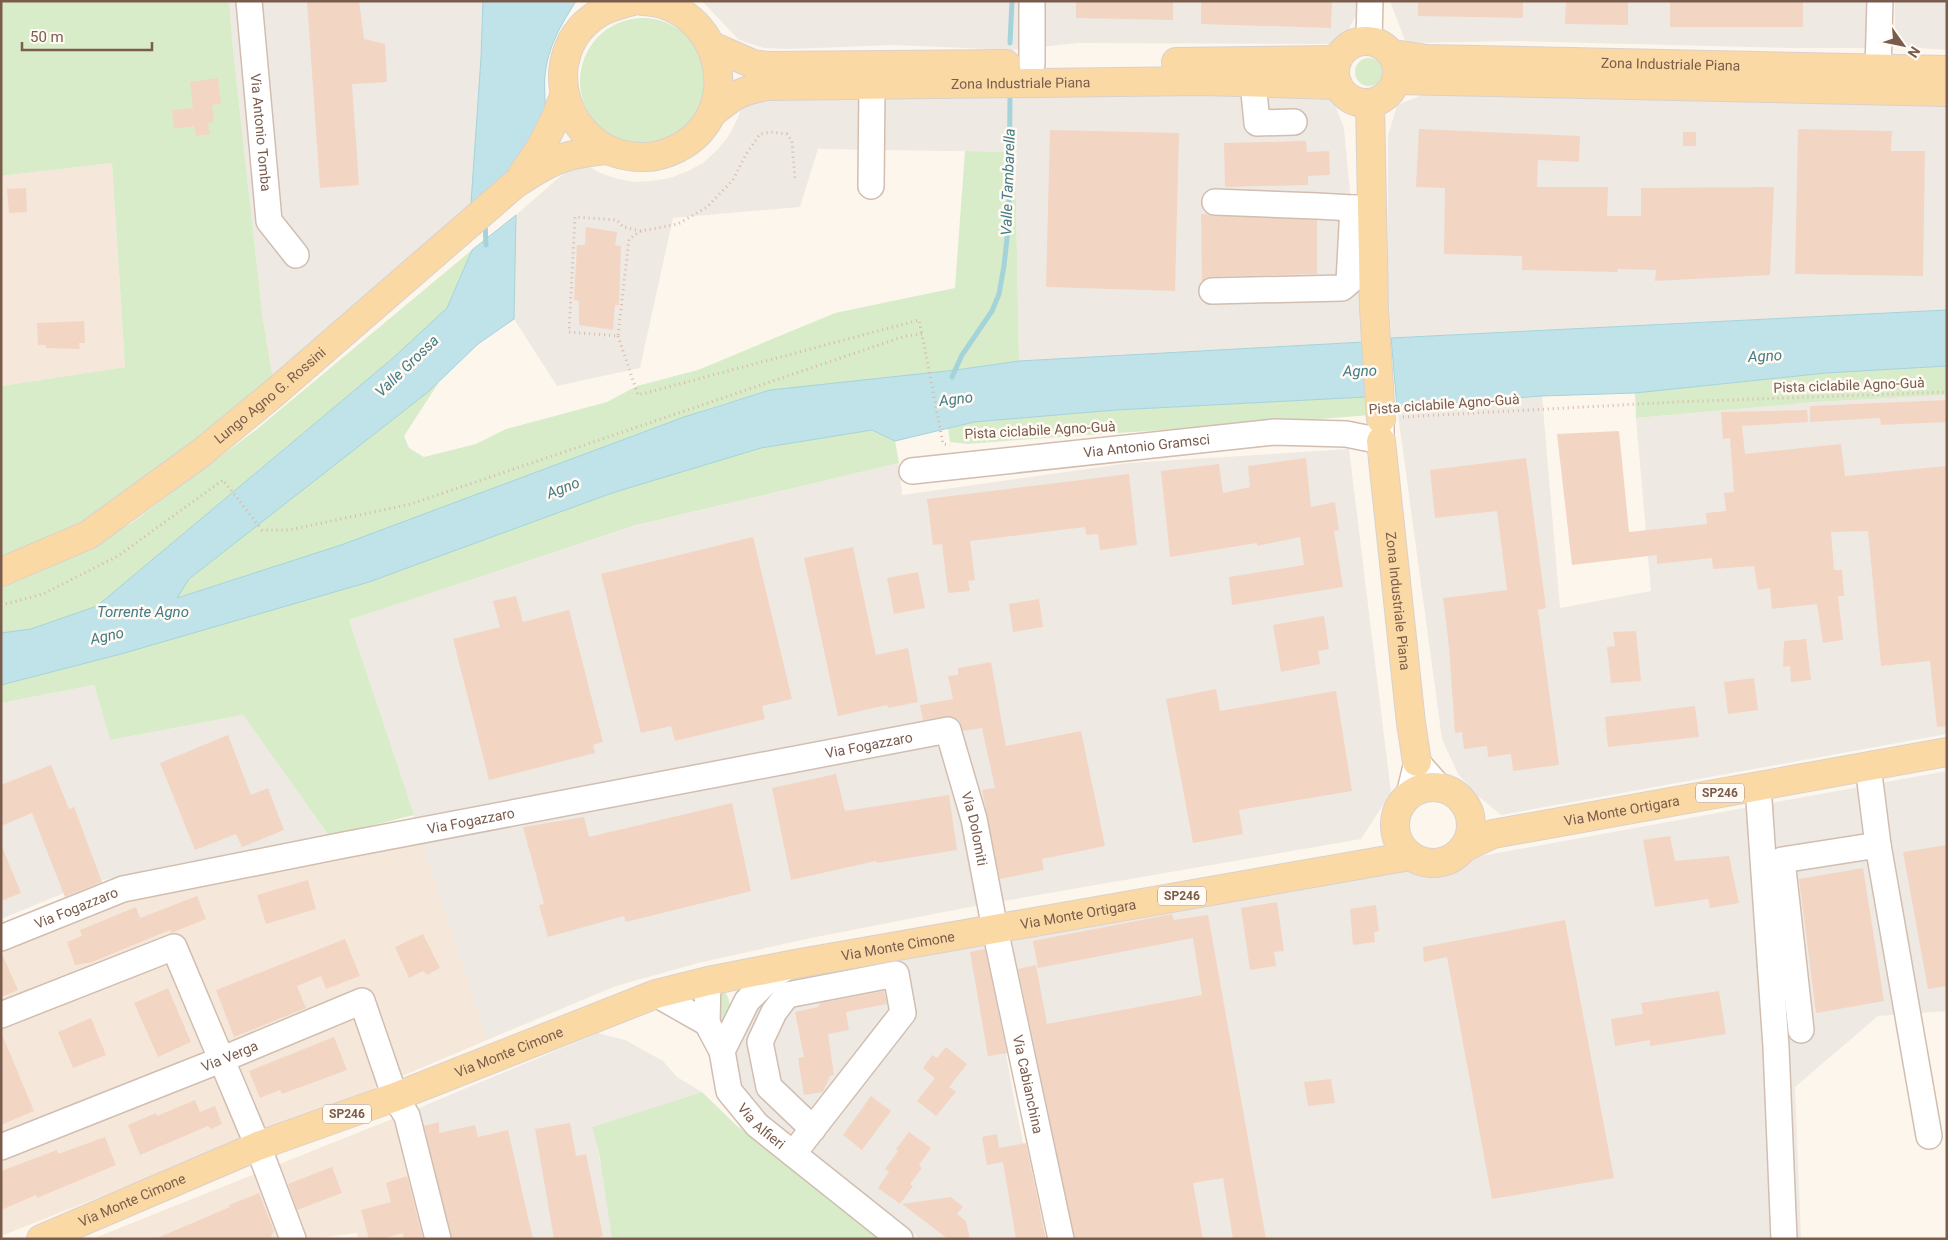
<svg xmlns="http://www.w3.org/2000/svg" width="1948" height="1240" font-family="Roboto,sans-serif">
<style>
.residential{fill:#f5e8da}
.industrial{fill:#efe9e4}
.green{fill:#d8ecc9}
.water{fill:#bfe3e8;stroke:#a5d3da}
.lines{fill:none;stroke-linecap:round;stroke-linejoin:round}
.stream{stroke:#a5d3da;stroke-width:5}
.building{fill:#f3d5c3}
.minor-casing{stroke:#d1beb0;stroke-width:28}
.major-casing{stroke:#dad1cd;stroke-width:30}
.path{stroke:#d9b8a5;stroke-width:3;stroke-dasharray:1 4;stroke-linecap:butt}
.minor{stroke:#fff;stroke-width:25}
.major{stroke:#fbd9a5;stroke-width:28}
.labels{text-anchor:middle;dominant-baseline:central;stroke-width:5;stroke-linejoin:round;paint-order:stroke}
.shield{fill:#fffaf3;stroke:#a28b7f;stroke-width:1}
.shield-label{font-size:12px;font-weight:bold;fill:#7a5c4d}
.street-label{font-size:14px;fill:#7a5c4d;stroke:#fffaf3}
.water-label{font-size:15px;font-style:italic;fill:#437c86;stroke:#fffaf3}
</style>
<rect width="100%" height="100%" fill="#fdf6ec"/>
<path class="residential" d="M112,163L125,367L1,386V176Z
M424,843L487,1040L372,1089L1,1236V946L94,909L246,870Z
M407,1113L439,1239H358L357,1233L311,1239H92Z"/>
<path class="industrial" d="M229,1H483L481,58L471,203L273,379L263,320L233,49Z
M702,1H1356V15L1341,44L1078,43L1012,50L894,45L789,49L764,48L739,40Z
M1390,1H1871L1870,48H1789L1517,41L1406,43Z
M1895,1H1947V50L1895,46Z
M745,91L907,98H1013L1120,95H1331L1344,128L1364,342L1019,361L1015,152L818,149L800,207L673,218L640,368L557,386L514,319L516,215L579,160L600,173L618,179L635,182L652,181L670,178L688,171L703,163L717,150L728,137L737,120L743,104Z
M1423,95H1591L1947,104V310L1391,338L1388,282V136L1397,105Z
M1947,395V734L1501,815L1477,795L1458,774L1442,739L1397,407L1542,396L1560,608L1651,591L1636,418L1816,402Z
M1349,449L1391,793L1361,839L980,905L811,938L698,963L616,986L487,1040L349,620L638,525L899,463L902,495L1129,463Z
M94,685L110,740L243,715L329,836L171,865L86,884L1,919V703Z
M1947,771V1011L1878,1016L1795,1087L1801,1239H1072L1039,1094L1011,936L1377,875Z
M986,941L1014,1099L1043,1239H920L745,1101L733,1056L763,986L818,974Z
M598,1033L625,1040L663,1061L677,1077L702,1092L592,1127L620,1239H439L407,1113Z"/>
<path class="green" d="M1,1H229L233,49L263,320L273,379L116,502L52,538L1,561V386L125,367L112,163L1,176Z
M580 81a63 63 0 1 1 126 0a63 63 0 1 1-126 0Z
M1355 72a14 14 0 1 1 28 0a14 14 0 1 1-28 0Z
M965,151L1015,152L1019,361L956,370L770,390L710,408L341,545L176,598L189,579L439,382L404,436L409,448L424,457L476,444L506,429L607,402L637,386L698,370L835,313L955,288Z
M472,250L447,308L393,358L97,606L31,629L1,633V588L63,561L130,524L257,429Z
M1947,366V395L1816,402L1636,418L1635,393L1826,373Z
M1366,397L1370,415C1236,426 1102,433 968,444L950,442L948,428L974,422L1116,410Z
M872,430L895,441L899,463L637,525L349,620L414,815L329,836L243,715L110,740L94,685L1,703V685L121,654L612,493L761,448Z
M725,992C735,1006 727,1020 722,1035L714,1001L719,994Z
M702,1092L736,1125L883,1239H612L600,1158L592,1127Z"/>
<path class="water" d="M483,1H576C561,25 548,46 545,75C543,93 549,114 540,132C526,161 495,182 471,203L481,58Z
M516,215L514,319L478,344L428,392L189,579L177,598L341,545L684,417L770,390L956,370L1019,361L1364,342L1366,397L1116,410L974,422L895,441L872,430L761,448L612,493L369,582L121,654L1,685V633L31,629L97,606L393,358L447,308L472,250Z
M1947,310V366L1826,373L1635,393L1542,396L1397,407L1391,338Z"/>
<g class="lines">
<path class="stream" d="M1010,43L1012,1
M485,221L486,245
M952,377L962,355L992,311L999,294L1004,266L1009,220L1010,98"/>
</g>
<path class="building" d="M307,1H359L364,39L385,44L387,82L352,84L359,185L320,188Z
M1076,1H1173V20L1076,18Z
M1201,1H1332L1331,28L1201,24Z
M1418,1H1523V18L1418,16Z
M1566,1H1628V25L1565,24Z
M1670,1H1803V27H1670Z
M218,78L221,104L212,105L214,122L208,123L210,134L196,136L194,126L174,129L172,110L193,108L190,82Z
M1419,129L1580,136L1579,162L1538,160L1537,187H1608L1607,216H1641V188L1774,187L1770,275L1655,281L1656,270L1618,269L1617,272L1522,270V256L1444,254L1445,188L1416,187Z
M1798,129L1892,131L1891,151H1925L1923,276L1795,274Z
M1050,130L1179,133L1175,291L1046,287Z
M1683,132H1696V146H1683Z
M1306,141L1307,152L1329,151L1330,175L1308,176V185L1225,187L1224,143Z
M26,188L27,212L9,213L7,189Z
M1201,214L1317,220V274L1212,277L1202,282Z
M586,227L617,232L615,245L621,246L619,305H615L613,330L579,325V301L574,300L577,245H585Z
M84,321L85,343H79L80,349L46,348V345H38L37,323Z
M1947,400V422L1881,425L1880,418L1810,422V406Z
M1807,410L1808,422L1742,426L1745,454L1841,444L1845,476L1947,466V726L1937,727L1930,661L1881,666L1868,531L1831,532L1834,570H1842L1844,596H1838L1843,640L1823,643L1817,604L1772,609L1770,588L1758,590L1754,566L1713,569L1712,558L1657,564V555L1572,565L1557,434L1619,431L1629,532L1707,524L1706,513L1726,511L1724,493L1734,492L1730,438L1723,439L1721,412Z
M1306,458L1311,507L1335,502L1339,530L1334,531L1343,587L1232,605L1229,577L1304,565L1300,537L1257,546V543L1170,557L1161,471L1219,464L1223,493L1250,487L1248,466Z
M1526,458L1546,608L1538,610L1559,765L1513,771L1511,754L1488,757L1487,746L1464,749L1462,732L1455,733L1449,647L1443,598L1507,590L1497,511L1435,518L1430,470Z
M1129,474L1137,545L1100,550L1098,534L1086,535L1085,527L970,541L975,580L968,581L970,591L948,593L942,544L933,545L927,499Z
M753,537L792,699L762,706L765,719L675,741L671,726L641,733L601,574Z
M853,547L876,655L908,648L918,702L888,708L887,705L838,716L804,558Z
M918,572L925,608L894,614L887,578Z
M516,596L523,622L569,610L603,742L593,745L595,753L489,780L453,639L500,627L493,601Z
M1039,599L1043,627L1013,632L1009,604Z
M1324,616L1329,649L1318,651L1320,664L1281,672L1273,625Z
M1636,631L1641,681L1611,683L1607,647L1615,646L1613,632Z
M1806,639L1811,680L1791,682L1790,666L1783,667L1784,641Z
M991,662L1006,746L1081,731L1105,846L1042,859L1044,870L1000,879L982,790L995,788L982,728L963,731L959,720L952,716L923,720L920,705L953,699L948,676L958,675V668Z
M1754,678L1758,710L1728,714L1724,682Z
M1216,689L1220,711L1336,691L1352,791L1239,810L1243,834L1193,843L1166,699Z
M1695,706L1699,737L1608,747L1605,717Z
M228,735L251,795L268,788L284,830L242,847L236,834L195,850L160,763Z
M51,765L69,809L74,807L102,882L65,897L32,813L1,826V785Z
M836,774L845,811L949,795L957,850L877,863L876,861L791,880L772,788Z
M732,803L751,891L626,922L624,916L548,937L539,905L544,904L523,827L584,817L589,837Z
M1670,836L1675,861L1729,856L1739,903L1710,908L1708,899L1655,907L1643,840Z
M1,844L21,893L1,901Z
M1947,845V986L1928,989L1903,852Z
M1863,868L1884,1001L1816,1013L1799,879Z
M308,880L316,909L266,924L257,895Z
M197,896L206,919L171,933L170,930L92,962L75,965L67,942L82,936L80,930L136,907L140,918Z
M1277,902L1284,951L1274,952L1276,966L1250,970L1241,908Z
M1376,905L1379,931L1374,932L1375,942L1353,945L1350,909Z
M1172,914L1174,920L1208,915L1266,1239H1233L1223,1178L1193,1183L1203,1239H1075L1018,969L1036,965L1047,1024L1202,995L1193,938L1038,968L1033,941Z
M1565,920L1614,1178L1492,1199L1447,957L1424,962L1423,947Z
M423,934L440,968L427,975L423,971L409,978L395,947Z
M345,939L360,976L326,989L321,976L297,986L306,1008L234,1037L216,990Z
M985,949L1007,1053L988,1056L970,952Z
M1,952L18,990L1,997Z
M168,988L191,1042L158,1057L134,1003Z
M884,991L887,1004L846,1012L849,1030L828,1034L834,1075L830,1076L823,1092L804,1095L798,1058L804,1057L795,1012L818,1007L820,1003Z
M1719,991L1726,1034L1650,1046V1040L1615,1046L1611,1019L1643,1014L1641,1003Z
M91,1018L106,1055L73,1068L58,1032Z
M1,1032L34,1111L1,1125Z
M334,1037L347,1070L282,1094L280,1090L260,1098L249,1071Z
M946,1047L967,1064L949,1087L956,1092L936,1116L917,1101L935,1078L923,1068L932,1055L937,1058Z
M1331,1079L1335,1103L1308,1106L1304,1082Z
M871,1096L891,1111L862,1150L843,1135Z
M195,1100L200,1112L215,1106L222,1124L211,1129L208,1126L140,1155L128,1125L156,1113L157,1116Z
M439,1122V1133L475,1125L478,1137L508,1130L533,1239H452L424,1126Z
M570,1123L576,1156L586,1154L603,1236L592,1239H554L535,1129Z
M909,1132L931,1148L919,1165L922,1168L910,1184L913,1186L900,1204L878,1188L889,1172L885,1169L898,1151L896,1149Z
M997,1134L999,1148L1026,1143L1046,1239H1016L1003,1162L987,1165L982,1137Z
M105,1137L116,1165L37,1198L36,1195L1,1210V1171L57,1150L58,1154Z
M332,1167L342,1193L297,1210L288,1184Z
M407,1176L423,1239H404L403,1233L382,1239H369L361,1210L391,1202L386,1183Z
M259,1193L274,1231L270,1239H155L230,1207L229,1205Z
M951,1197L963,1207L957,1214L966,1221L970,1239H948L902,1204Z"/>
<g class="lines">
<defs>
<g id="minor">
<path id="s1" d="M249,1L269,221L296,255"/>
<path d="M1369,40L1370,1"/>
<path d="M1032,64V1"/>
<path d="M1878,69L1880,1"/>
<path d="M1253,82L1257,123L1294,122"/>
<path d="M871,186L872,85"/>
<path d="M1215,202L1317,206L1370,209"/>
<path d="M1212,291L1342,288L1349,282L1353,208"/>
<path id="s2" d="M912,471L1274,432L1346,434L1381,441V420"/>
<path d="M1417,762L1439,787"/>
<path d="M1868,766L1878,845L1929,1136"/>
<path d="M1758,786L1776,1047L1784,1239"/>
<path d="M1409,795L1417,762"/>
<path id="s3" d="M1,938L123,889L344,845L948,730L974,819L995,929L1061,1239"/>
<path id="s4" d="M656,994L707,1023L722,1051L729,1091L757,1125L900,1239"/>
<path d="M1,1015L174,947L258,1146L293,1239"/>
<path d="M707,1023L708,981"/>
<path d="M1801,1030L1782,860L1878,845"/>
<path d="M722,1051L747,1001L772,976L789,966"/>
<path id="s5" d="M1,1147L223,1059L362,1001L395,1097L407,1116L438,1239"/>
<path d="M793,1154L903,1013L896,974L787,995L774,1012L760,1042L769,1087L813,1129"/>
</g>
<g id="major">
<path d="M633,1C622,4 611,6 601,12C531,52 565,161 646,157C657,157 668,153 678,148C748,111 721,4 643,1"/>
<circle cx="1366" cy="72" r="31"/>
<path d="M712,46L753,64L768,66L1006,64"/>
<path id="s6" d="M1393,54L1427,59L1947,70"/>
<path d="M1176,62L1337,60"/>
<path d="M1396,80L1947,92"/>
<path d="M1370,103L1374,308L1381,419"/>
<path id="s7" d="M712,113C733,96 741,90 768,86L1202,81L1338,85"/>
<path d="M523,173C542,149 554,124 564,96"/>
<path id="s8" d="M1381,441L1411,723L1417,762"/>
<path id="s9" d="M1,572L88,535L201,453L273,394L515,184C552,160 563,154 607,150"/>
<circle cx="1433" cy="825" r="38"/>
<path id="s10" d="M1463,848L1493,834L1947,752"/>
<path id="s11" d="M41,1239L258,1146L395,1097L656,994L708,981L795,964L1410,856"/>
</g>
</defs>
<use href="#minor" class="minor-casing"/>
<use href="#major" class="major-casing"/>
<path class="path" d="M641,231L629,239L618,336L569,332L575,217L617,220L623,227L641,231L678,224L707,207L733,180L745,156L760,134L770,132L787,134L792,141L795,179
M618,336L638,395L919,320L922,334
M1403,417L1675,402L1947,392
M1,605L43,594L118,556L223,480L262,530H289L411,504L905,336L922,334L943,444L950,445"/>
<use href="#minor" class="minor"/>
<use href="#major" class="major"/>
</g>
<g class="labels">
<g class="shield">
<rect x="1696" y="783.5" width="48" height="19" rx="4"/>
<rect x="1158" y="886.5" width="48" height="19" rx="4"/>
<rect x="323" y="1104.5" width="48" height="19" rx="4"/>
</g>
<g class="shield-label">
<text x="1720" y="793">SP246</text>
<text x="1182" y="896">SP246</text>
<text x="347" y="1114">SP246</text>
</g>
<g class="street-label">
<text stroke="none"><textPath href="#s6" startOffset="278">Zona Industriale Piana</textPath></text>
<text stroke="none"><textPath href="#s7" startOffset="316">Zona Industriale Piana</textPath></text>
<text stroke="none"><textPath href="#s1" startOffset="132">Via Antonio Tomba</textPath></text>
<text transform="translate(1849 385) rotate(-2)">Pista ciclabile Agno-Guà</text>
<text stroke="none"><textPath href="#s9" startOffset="324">Lungo Agno G. Rossini</textPath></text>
<text transform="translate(1444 404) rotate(-4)">Pista ciclabile Agno-Guà</text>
<text transform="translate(1040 430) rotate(-3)">Pista ciclabile Agno-Guà</text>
<text stroke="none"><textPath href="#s2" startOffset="236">Via Antonio Gramsci</textPath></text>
<text stroke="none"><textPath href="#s8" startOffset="161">Zona Industriale Piana</textPath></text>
<text stroke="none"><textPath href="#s3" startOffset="891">Via Fogazzaro</textPath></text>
<text stroke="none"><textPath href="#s10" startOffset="164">Via Monte Ortigara</textPath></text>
<text stroke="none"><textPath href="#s3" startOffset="486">Via Fogazzaro</textPath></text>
<text stroke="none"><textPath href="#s3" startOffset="1074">Via Dolomiti</textPath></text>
<text stroke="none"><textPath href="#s3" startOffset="81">Via Fogazzaro</textPath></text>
<text stroke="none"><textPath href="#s11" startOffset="1092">Via Monte Ortigara</textPath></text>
<text stroke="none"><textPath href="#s11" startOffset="909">Via Monte Cimone</textPath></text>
<text stroke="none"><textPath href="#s11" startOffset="504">Via Monte Cimone</textPath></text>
<text stroke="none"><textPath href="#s5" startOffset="246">Via Verga</textPath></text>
<text stroke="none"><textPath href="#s3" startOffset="1335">Via Cabianchina</textPath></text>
<text stroke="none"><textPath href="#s4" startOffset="179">Via Alfieri</textPath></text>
<text stroke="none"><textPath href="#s11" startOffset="99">Via Monte Cimone</textPath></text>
</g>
<g class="water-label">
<text transform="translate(1008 182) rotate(-88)">Valle Tambarella</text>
<text transform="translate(1765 356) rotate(-3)">Agno</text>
<text transform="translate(407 366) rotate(-44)">Valle Grossa</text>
<text transform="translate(1360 371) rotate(-1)">Agno</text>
<text transform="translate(956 399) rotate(-7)">Agno</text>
<text transform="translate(563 488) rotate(-21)">Agno</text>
<text x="143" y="612">Torrente Agno</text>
<text transform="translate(107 636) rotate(-12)">Agno</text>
</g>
</g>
<rect width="1948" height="1240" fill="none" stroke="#7a5c4d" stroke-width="5"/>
<g transform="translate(1903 45) rotate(123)" stroke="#fffaf3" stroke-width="4" paint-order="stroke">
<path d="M0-4L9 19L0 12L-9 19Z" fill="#7a5c4d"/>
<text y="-8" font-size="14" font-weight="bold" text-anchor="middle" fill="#7a5c4d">N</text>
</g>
<path d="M22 42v8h130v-8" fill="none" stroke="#7a5c4d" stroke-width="2.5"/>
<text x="30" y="42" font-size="15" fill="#7a5c4d" stroke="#fffaf3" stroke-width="4" paint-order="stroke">50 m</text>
</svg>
